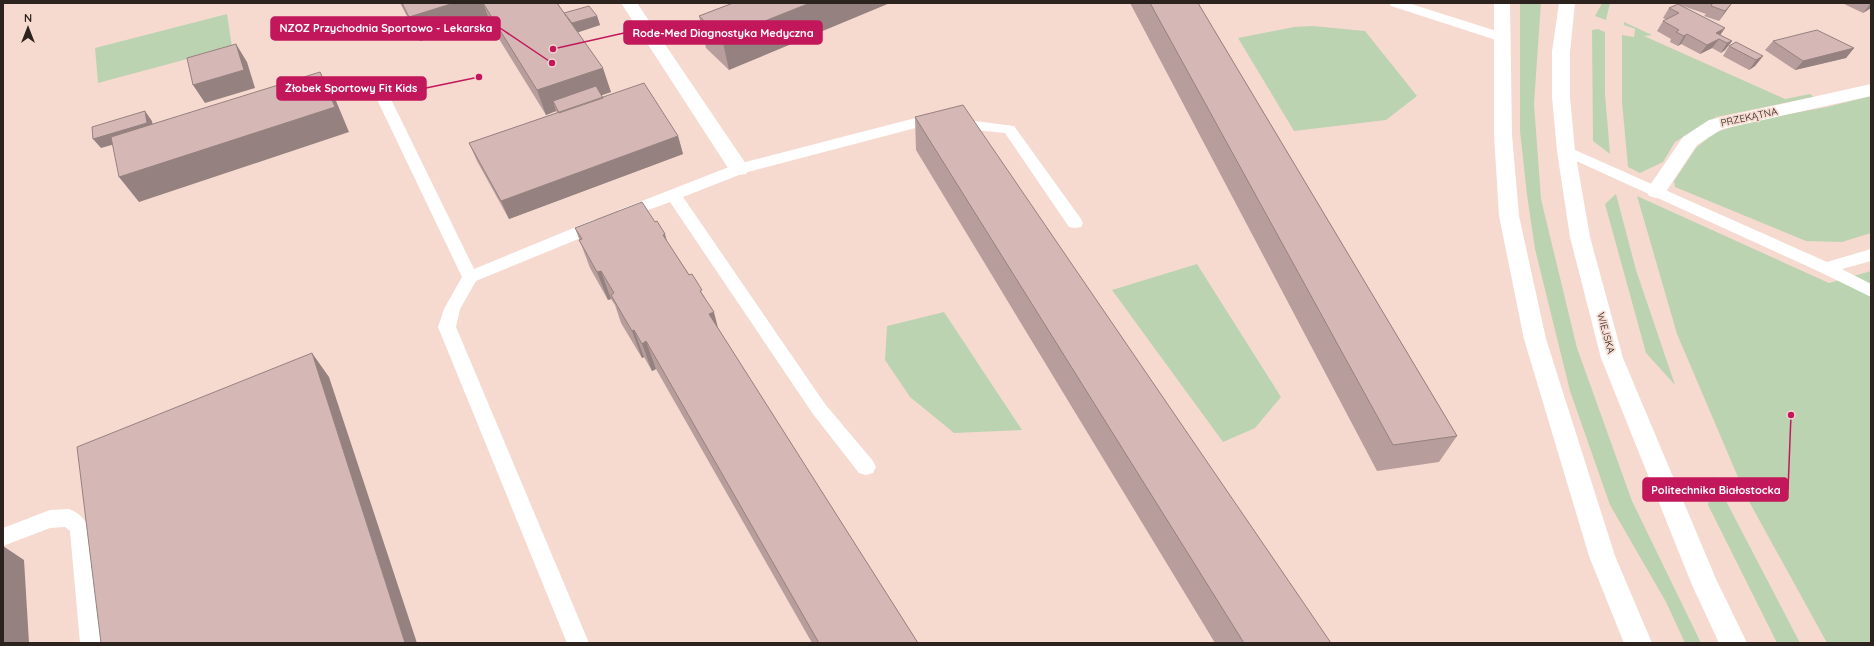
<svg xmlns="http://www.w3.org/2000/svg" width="1874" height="646" font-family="Quicksand,sans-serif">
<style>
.green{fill:#bcd3b2}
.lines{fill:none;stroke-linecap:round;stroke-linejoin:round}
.lane{fill:#fff;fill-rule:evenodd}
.street{fill:#fff;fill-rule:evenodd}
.secondary{fill:#fff;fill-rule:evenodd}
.wall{fill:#b79e9c}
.shaded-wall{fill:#95817f}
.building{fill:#d5b8b5;stroke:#95817f}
.labels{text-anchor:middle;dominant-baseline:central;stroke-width:3.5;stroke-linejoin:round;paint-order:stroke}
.street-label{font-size:10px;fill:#2c221e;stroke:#f6dad0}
.leader{fill:none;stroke:#c2185b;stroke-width:1.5}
.callout-dot{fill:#c2185b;stroke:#f6dad0;stroke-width:1.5}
.callout{fill:#c2185b;stroke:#c2185b;stroke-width:1.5}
.callout-label{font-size:11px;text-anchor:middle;font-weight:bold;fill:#fff}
</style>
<rect width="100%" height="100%" fill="#f6dad0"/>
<path class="green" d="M1520,3H1541L1534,104L1541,199L1577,348L1632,501L1701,643H1685L1666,602L1610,505L1570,391L1535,249L1527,195L1520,131Z
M1602,3H1610L1606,20L1595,16Z
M227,14L232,47L98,83L95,48Z
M1624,22L1652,35L1644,36L1785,99L1810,94L1814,97L1716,117L1675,142L1663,162L1640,173L1628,167L1622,102V35L1634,37L1635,29L1624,25Z
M1313,26L1365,31L1417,96L1386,120L1294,131L1238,38L1294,27Z
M1598,29L1605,32V94L1610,154L1593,141L1592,30Z
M1871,96V233L1842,242L1806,241L1675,187L1674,181L1696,148L1714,133L1750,121L1827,107Z
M1616,194L1636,270L1675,385L1646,353L1605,204Z
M1637,196L1829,283L1871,271V643H1827L1746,496L1677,334Z
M1197,264L1281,397L1255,428L1223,442L1112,290Z
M944,312L1022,430L954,433L910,397L885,360L887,326Z
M1713,476L1800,643H1777L1708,505Z"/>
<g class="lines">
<path class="lane" d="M1389,3H1408L1506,34L1507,37L1506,40H1496L1391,6Z
M378,83L383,84L385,87L474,269L593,220L599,219L605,220L607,224L605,228L476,281L460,309L456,327L589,643H567L438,327L444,309L462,277L371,87L373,84Z
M927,115L1014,126L1081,219L1083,223L1081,227L1075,228L1069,227L1005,133L927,125L744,173L683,197L825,404L873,461L876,467L873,473L866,475L859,473L813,414L670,202L624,219L619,218L616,214L619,210L734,165Z
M1566,146L1827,262L1871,249V261L1842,269L1871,284V297L1820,272L1561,154L1559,151L1561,148Z
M69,509C82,514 87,522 91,535L102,643H80L70,531L65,527L50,528L3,546V528L50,510Z"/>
<path class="street" d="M621,3H637L746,164L749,169L746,174L739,175L732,174Z
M1871,84V96L1722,129L1697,145L1663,196L1656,198L1649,196L1646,191L1683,137L1709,120Z"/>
<path class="secondary" d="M1494,3H1510L1512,135L1519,216L1546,339L1615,556L1652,643H1624L1589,556L1524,339L1499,216L1494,135Z
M1559,3H1575L1570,52V97L1575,151L1590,237L1623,358L1716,579L1747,643H1719L1692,585L1601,358L1570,237L1557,151L1552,97V52Z"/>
</g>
<path class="wall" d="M400,3H557L564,13L597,16L600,25L578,32L611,92L601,95L603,98L678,136L683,154L509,219L477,161L469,143L557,113L556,111L546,115L491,26L489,19L420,41Z
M733,3L729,70L706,48L699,16Z
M1130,3H1198L1457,436L1439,462L1377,471Z
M1675,3H1732L1719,21L1704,16L1706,14L1680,5L1720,35L1732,41L1725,50L1721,53L1712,48L1700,54L1681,44L1678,46L1670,42L1671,39L1657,31L1663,21L1667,20L1663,18L1669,8L1678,4Z
M1842,3H1871V8L1863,13Z
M1773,41L1854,48L1846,58L1795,70L1765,50Z
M1729,46L1763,56L1755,66L1749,70L1723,56Z
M915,117L1331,643H1215L916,150Z
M575,228L667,242L704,296L718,329L918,643H812L656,369L652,371L644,357L642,358L621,323L615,305L611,299L608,300L590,268Z"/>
<path class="shaded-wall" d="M454,3H483L489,19L420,41L409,17Z
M810,3H890L729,70L722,38Z
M1732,3L1727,10L1719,21L1725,11Z
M1871,3V8L1863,13Z
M597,16L600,25L570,35L567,25Z
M1725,28L1719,37L1716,33Z
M1687,34L1681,44L1678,46L1684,36Z
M1719,39L1712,48L1700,54L1707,45Z
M1732,41L1725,50L1721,53L1727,43Z
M236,44L247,62L255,88L205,103L193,85Z
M1854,48L1846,58L1795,70L1803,61Z
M1763,56L1755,66L1749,70L1756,60Z
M603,68L611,92L558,111L553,101L556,111L546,115L537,90Z
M320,72L334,96L349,132L139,202L119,177Z
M145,111L152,121L154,133L101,148L93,139Z
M678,136L683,154L509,219L501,201Z
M665,234L673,263L663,235Z
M601,271L611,299L608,300L597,272Z
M714,312L721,340L709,314Z
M634,330L644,357L642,358L632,331Z
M646,341L656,369L652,371L642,344Z
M312,353L329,377L417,643H405Z
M3,546L24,560L29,643H3Z"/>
<path class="building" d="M402,3H454L409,17Z
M483,3H557L603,68L537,90Z
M733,3H810L722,38L699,16Z
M1150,3H1198L1457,436L1393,445Z
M1708,3H1732L1725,11L1711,6L1712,4Z
M1678,4L1725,28L1716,33L1732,41L1727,43L1719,39L1707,45L1687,34L1684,36L1676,32L1679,30L1663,21L1679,13L1669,8Z
M589,6L597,16L572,23L564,13Z
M1817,30L1854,48L1803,61L1773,41Z
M1736,42L1763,56L1756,60L1729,46Z
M236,44L244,70L193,85L187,58Z
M320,72L335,107L119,177L111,137Z
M644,83L678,136L501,201L469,143Z
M596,86L603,98L559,113L553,101Z
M963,105L1331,643H1244L915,117Z
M145,111L147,123L93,139L92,127Z
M642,202L655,222L657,221L665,234L663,235L689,275L692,274L702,290L700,291L714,312L709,314L918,643H819L646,341L642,344L634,330L632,331L611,295L614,293L601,271L597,272L579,240L582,239L575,228Z
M312,353L405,643H101L77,447Z"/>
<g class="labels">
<g class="street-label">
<text transform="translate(1749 117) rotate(-12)">PRZEKĄTNA</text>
<text transform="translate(1606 333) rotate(75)">WIEJSKA</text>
</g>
</g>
<path class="leader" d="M552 63L500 28M553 49L624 33M479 77L426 88M1791 415L1788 490"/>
<g class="callout-dot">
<circle cx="552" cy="63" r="4"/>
<circle cx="553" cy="49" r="4"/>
<circle cx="479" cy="77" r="4"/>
<circle cx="1791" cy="415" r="4"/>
</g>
<g class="callout">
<rect x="271" y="17" width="229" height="23" rx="4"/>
<rect x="624" y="21" width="198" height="23" rx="4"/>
<rect x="277" y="77" width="149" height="23" rx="4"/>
<rect x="1643" y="478" width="145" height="23" rx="4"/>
</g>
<g class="callout-label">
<text x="386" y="32">NZOZ Przychodnia Sportowo - Lekarska</text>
<text x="723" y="37">Rode-Med Diagnostyka Medyczna</text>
<text x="351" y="92">Żłobek Sportowy Fit Kids</text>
<text x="1716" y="494">Politechnika Białostocka</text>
</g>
<rect width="1874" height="646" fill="none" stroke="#2c221e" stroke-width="8"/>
<g transform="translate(28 28)" stroke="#f6dad0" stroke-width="3" paint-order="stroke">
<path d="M0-3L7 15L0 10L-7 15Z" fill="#2c221e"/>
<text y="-6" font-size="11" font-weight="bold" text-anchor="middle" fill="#2c221e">N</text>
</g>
</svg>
